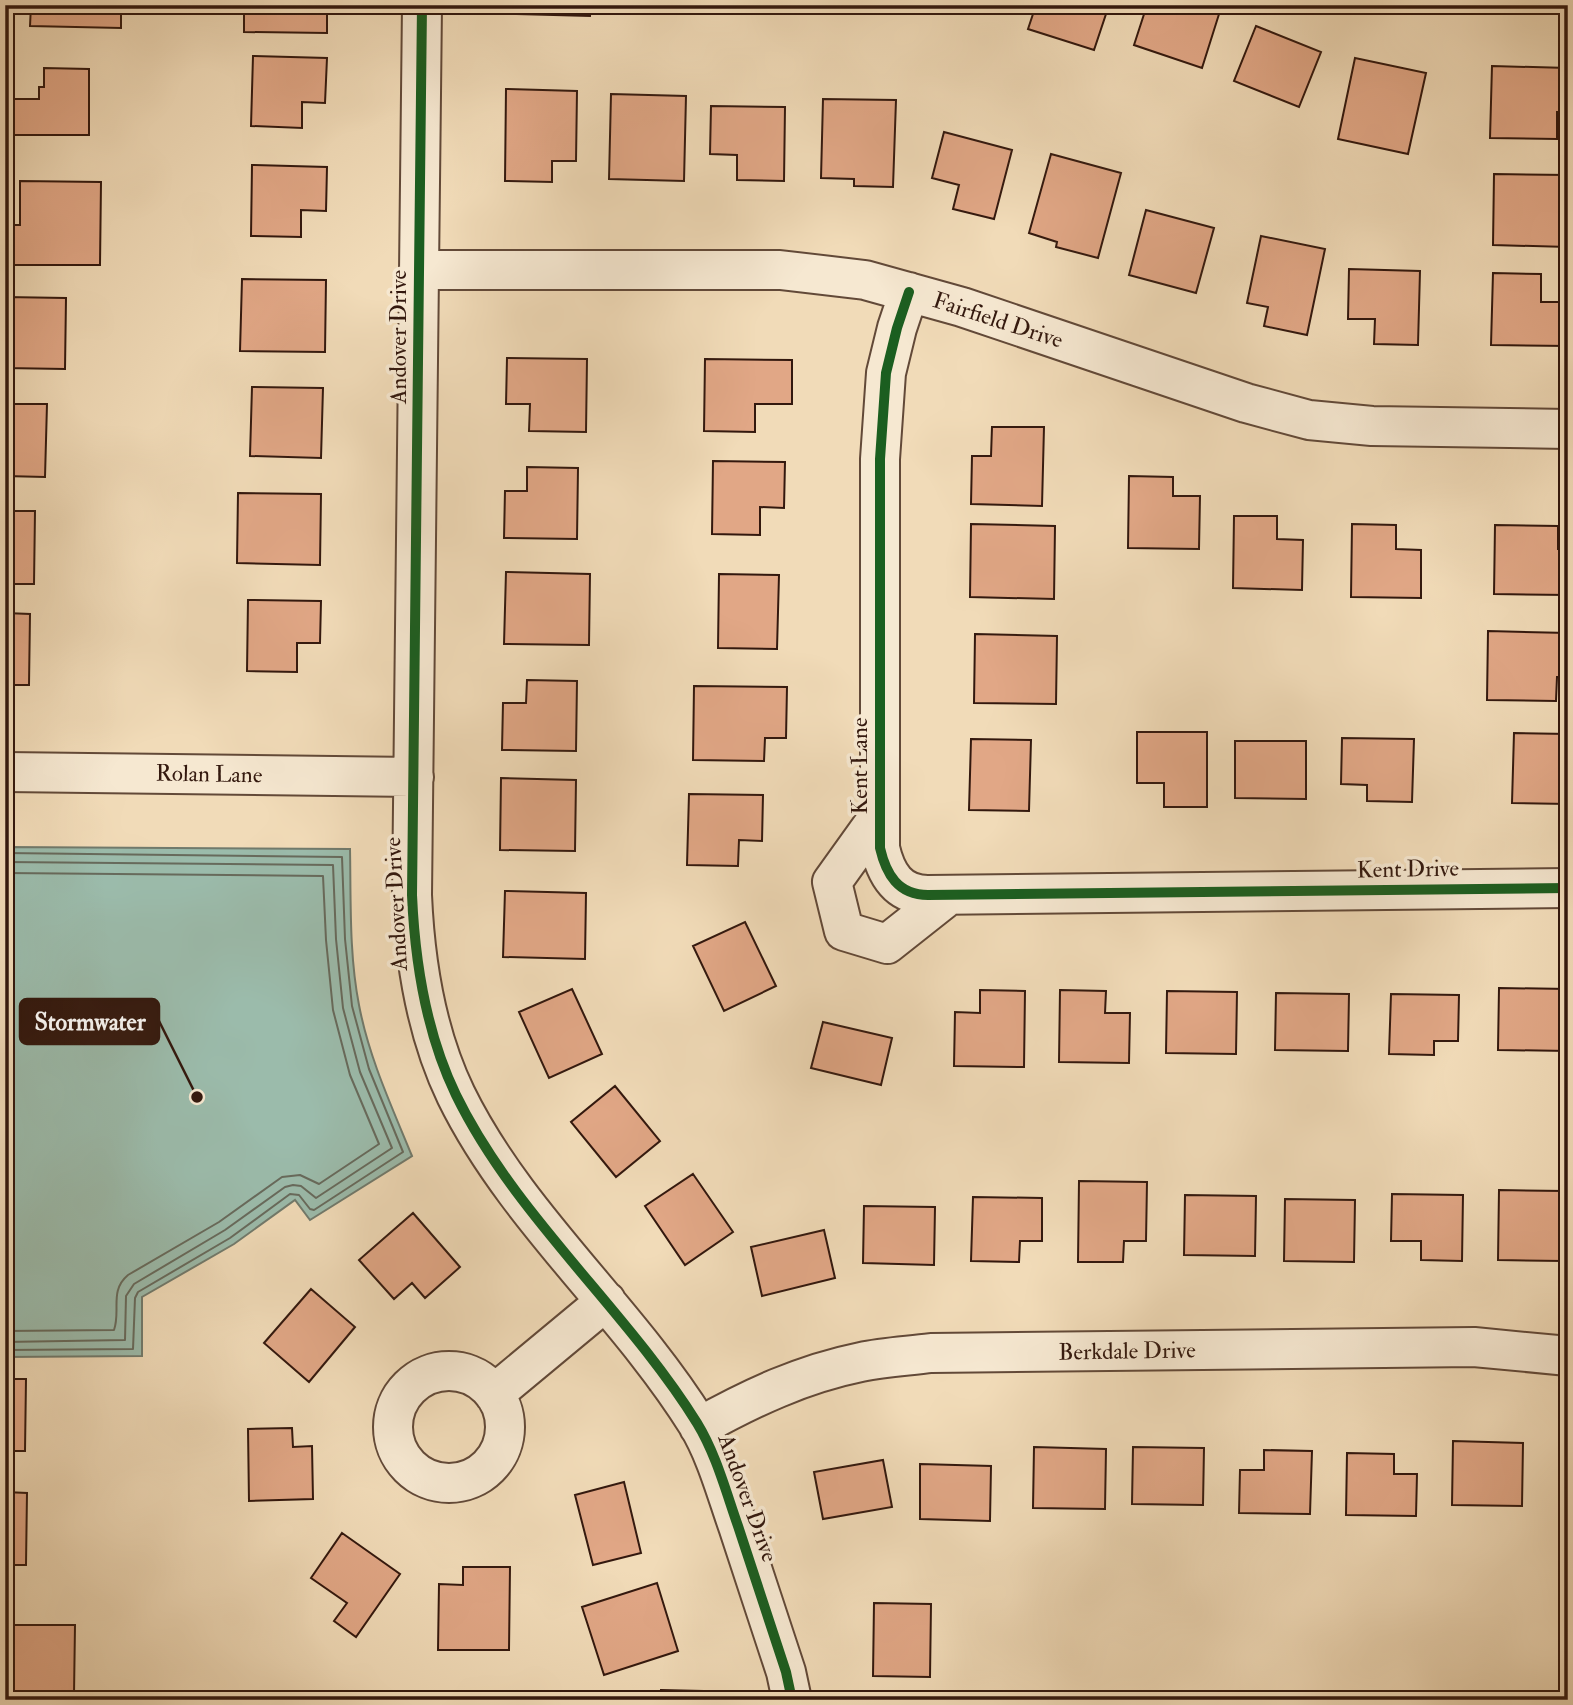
<svg xmlns="http://www.w3.org/2000/svg" width="1573" height="1705" font-family="'IM FELL Double Pica',serif">
<style>
.water{fill:#9bbbab;stroke:#717a6c;stroke-width:2}
.lines{fill:none;stroke-linecap:round;stroke-linejoin:round}
.shore{stroke:#676a5c;stroke-width:2}
.building{fill:#e1a786;stroke:#33180e;stroke-width:2}
.minor-casing{stroke:#624938;stroke-width:42}
.minor{stroke:#f6e8d1;stroke-width:38}
.cycleway-casing{stroke:#f6e8d1;stroke-width:15}
.cycleway{stroke:#1b5e20;stroke-width:10}
.labels{text-anchor:middle;dominant-baseline:central;stroke-width:7;stroke-linejoin:round;paint-order:stroke}
.street-label{font-size:23px;fill:#33180e;stroke:#f6e8d1}
.leader{fill:none;stroke:#33180e;stroke-width:2.5}
.callout-dot{fill:#33180e;stroke:#f6e8d1;stroke-width:2.5}
.callout{fill:#33180e;stroke:#33180e;stroke-width:2.5}
.callout-label{font-size:24px;text-anchor:middle;font-weight:bold;fill:#fff}
</style>
<rect width="100%" height="100%" fill="#f1dbb8"/>
<filter id="stains"><feTurbulence type="fractalNoise" baseFrequency=".00286" numOctaves="4"/><feColorMatrix values="0 0 0 0 .2 0 0 0 0 .09 0 0 0 0 .02 0 0 0 .5 -.17"/></filter>
<radialGradient id="worn" r=".72"><stop offset=".6" stop-color="#630" stop-opacity="0"/><stop offset="1" stop-color="#630" stop-opacity=".3"/></radialGradient>
<path class="water" d="M5,847L350,849C351,900 349,954 359,1005C369,1058 392,1107 412,1156L310,1220L295,1200L234,1244L142,1297V1356L5,1357Z"/>
<g class="lines">
<path class="shore" d="M5,853L342,857L345,939L352,1006L369,1069L403,1152L314,1210L310,1209L299,1195L290,1194L230,1238L138,1292L135,1298L133,1349L5,1350
M5,862L333,865L336,939L343,1008L360,1072L392,1148L316,1198L301,1186L293,1185L285,1187L225,1230L134,1284L126,1296L125,1340L5,1342
M5,873L323,876L326,940L333,1010L350,1075L379,1144L319,1184L300,1175L282,1177L219,1222L128,1275C109,1291 121,1310 114,1330L5,1331"/>
</g>
<path class="building" d="M31,5H121V28L30,26Z
M244,5H327V33L244,32Z
M518,5H591L590,16L517,14Z
M1036,5H1109L1094,50L1028,29Z
M1147,5H1202L1220,11L1202,68L1134,45Z
M1256,26L1321,52L1299,107L1234,81Z
M253,56L327,58L325,103L302,102V128L251,126Z
M1355,58L1426,73L1408,154L1338,139Z
M1492,66L1568,68V112H1557V139L1490,138Z
M44,68L89,69V135H14V99H39V87H44Z
M506,89L577,91L576,161H552V182L505,181Z
M611,94L686,96L684,181L609,179Z
M823,99L896,100L893,187L854,186V179L821,178Z
M711,106L785,107L784,181L737,180V155L710,154Z
M944,132L1012,150L994,219L953,209L959,185L932,178Z
M1051,154L1121,173L1098,258L1056,247L1057,242L1029,233Z
M252,165L327,167L326,211L301,210V237L251,236Z
M1494,174L1568,175V247L1493,245Z
M20,181L101,182L100,265H5V225H20Z
M1146,210L1214,228L1196,293L1129,275Z
M1261,236L1325,249L1307,335L1264,326L1268,307L1247,303Z
M1349,269L1420,271L1418,345L1374,344L1375,319H1348Z
M1493,273L1541,274V302H1568V346L1491,345Z
M242,279L326,280L325,352L240,351Z
M5,297L66,298L65,369L5,368Z
M507,358L587,359L586,432L529,431L530,404H506Z
M705,359L792,360V404H755V432L704,431Z
M252,387L323,388L321,458L250,456Z
M5,404H47L45,477L5,476Z
M992,427H1044L1042,506L971,504L972,456H991Z
M713,461L785,462L784,508L760,507V535L712,534Z
M527,467L578,468L577,539L504,538L505,491H527Z
M1129,476L1173,477V496H1200L1199,549L1128,548Z
M238,493L321,494L320,565L237,563Z
M5,511H35L34,584H5Z
M1234,516H1277V539L1303,540L1302,590L1233,588Z
M971,524L1055,526L1054,599L970,597Z
M1352,524L1396,525V549L1421,550V598L1351,597Z
M1495,525L1558,526V549H1568V595L1494,594Z
M506,572L590,574L589,645L504,644Z
M719,574L779,575L777,649L718,648Z
M248,600L321,601L320,643H297V672L247,671Z
M5,613L30,614L29,685H5Z
M1488,631L1568,633V677H1557L1556,701L1487,700Z
M975,634L1057,636L1056,704L974,703Z
M527,680L577,681L576,751L502,750L503,703H526Z
M694,686L787,687L786,738H765L764,761L693,760Z
M1137,732H1207V807H1164V783H1137Z
M1514,733L1568,734V804L1512,803Z
M1342,738L1414,739L1412,802L1367,801V785L1341,784Z
M971,739L1031,740L1029,811L969,810Z
M1235,741H1306V799L1235,798Z
M501,778L576,780L575,851L500,850Z
M689,794L763,795L762,841L739,840L738,866L687,865Z
M505,891L586,893L585,959L503,957Z
M745,922L776,986L724,1011L693,946Z
M1499,988L1568,989V1051L1498,1050Z
M572,989L602,1054L549,1078L519,1012Z
M980,990L1025,991L1024,1067L954,1066L955,1012L980,1013Z
M1060,990L1106,991L1105,1013H1130L1129,1063L1059,1062Z
M1167,991L1237,992L1236,1054L1166,1053Z
M1276,993L1349,994L1348,1051L1275,1050Z
M1391,994L1459,995L1458,1041H1434V1055L1389,1054Z
M823,1022L892,1038L881,1085L811,1068Z
M615,1086L660,1141L616,1177L571,1122Z
M693,1174L733,1232L685,1265L645,1206Z
M1079,1181L1147,1182L1146,1241H1124L1123,1262H1078Z
M1499,1190L1564,1191L1563,1261L1498,1260Z
M1392,1194L1463,1195L1462,1261L1421,1260V1241H1391Z
M1185,1195L1256,1196L1255,1256L1184,1255Z
M973,1197L1042,1198V1241H1020L1019,1262L971,1261Z
M1285,1199L1355,1200L1354,1262L1284,1261Z
M864,1206L935,1207L934,1265L863,1263Z
M413,1213L460,1267L425,1298L412,1283L394,1299L359,1260Z
M824,1230L835,1278L762,1296L751,1247Z
M311,1289L355,1327L309,1382L264,1343Z
M5,1379H26L25,1451H5Z
M292,1428L293,1447L312,1446L313,1499L249,1501L248,1429Z
M1453,1441L1523,1443L1522,1506L1452,1505Z
M1034,1447L1106,1449L1105,1509L1033,1508Z
M1133,1447L1204,1448L1203,1505L1132,1504Z
M1264,1450L1312,1451L1310,1514L1239,1513L1240,1470H1264Z
M1347,1453L1394,1454V1474H1417L1416,1516L1346,1515Z
M883,1460L892,1507L823,1519L814,1472Z
M920,1464L991,1466L990,1521L920,1519Z
M624,1482L641,1553L593,1565L575,1495Z
M5,1492L27,1493L26,1565H5Z
M342,1533L400,1574L356,1637L334,1621L347,1603L311,1578Z
M463,1567H510L509,1650H438L439,1584L463,1585Z
M657,1583L678,1651L604,1675L582,1607Z
M874,1603L931,1604L930,1677L873,1676Z
M5,1625H75L74,1694H25L24,1700H5Z
M661,1690L703,1691V1700H661Z"/>
<g class="lines">
<defs>
<path id="minor" d="M422,5L412,895C415,964 426,1033 456,1095C515,1216 626,1309 697,1423C716,1454 726,1492 738,1526C754,1575 770,1623 786,1672L792,1700
M419,270H780L865,280L962,307L1246,403L1309,420L1372,426L1568,429
M909,292L897,328L886,373L880,459V848C886,874 898,895 928,895L1568,888
M5,772L414,777
M880,815L832,882L844,931L887,944L949,895
M393 1427a56 56 0 1 1 112 0a56 56 0 1 1-112 0Z
M494,1394L606,1301
M699,1427C751,1398 802,1374 861,1362C884,1357 908,1356 931,1353L1474,1347L1568,1356"/>
</defs>
<use href="#minor" class="minor-casing"/>
<use href="#minor" class="minor"/>
<defs>
<path id="cycleway" d="M422,5L412,895C415,964 426,1033 456,1095C515,1216 626,1309 697,1423C716,1454 726,1492 738,1526C754,1575 770,1623 786,1672L792,1700
M909,292L897,328L886,373L880,459V848C886,874 898,895 928,895L1568,888"/>
</defs>
<use href="#cycleway" class="cycleway-casing"/>
<use href="#cycleway" class="cycleway"/>
</g>
<g class="labels">
<g class="street-label">
<text transform="translate(998 320) rotate(18)">Fairfield Drive</text>
<text transform="translate(398 337) rotate(-90)">Andover Drive</text>
<text transform="translate(859 766) rotate(-90)">Kent Lane</text>
<text transform="translate(209 774) rotate(1)">Rolan Lane</text>
<text transform="translate(1408 869) rotate(-1)">Kent Drive</text>
<text transform="translate(396 904) rotate(-93)">Andover Drive</text>
<text transform="translate(1127 1351) rotate(-1)">Berkdale Drive</text>
<text transform="translate(748 1498) rotate(70)">Andover Drive</text>
</g>
</g>
<path class="leader" d="M197 1097L159 1021"/>
<circle class="callout-dot" cx="197" cy="1097" r="7"/>
<rect class="callout" x="20" y="999" width="139" height="45" rx="7"/>
<g class="callout-label">
<text x="90" y="1030">Stormwater</text>
</g>
<rect width="1573" height="1705" fill="none" stroke="#f1dbb8" stroke-width="28"/>
<rect x="7" y="7" width="1559" height="1691" fill="none" stroke="#33180e" stroke-width="3.5"/>
<rect x="14" y="14" width="1545" height="1677" fill="none" stroke="#33180e" stroke-width="2"/>
<rect width="100%" height="100%" filter="url(#stains)"/>
<rect width="100%" height="100%" fill="url(#worn)"/>
</svg>
